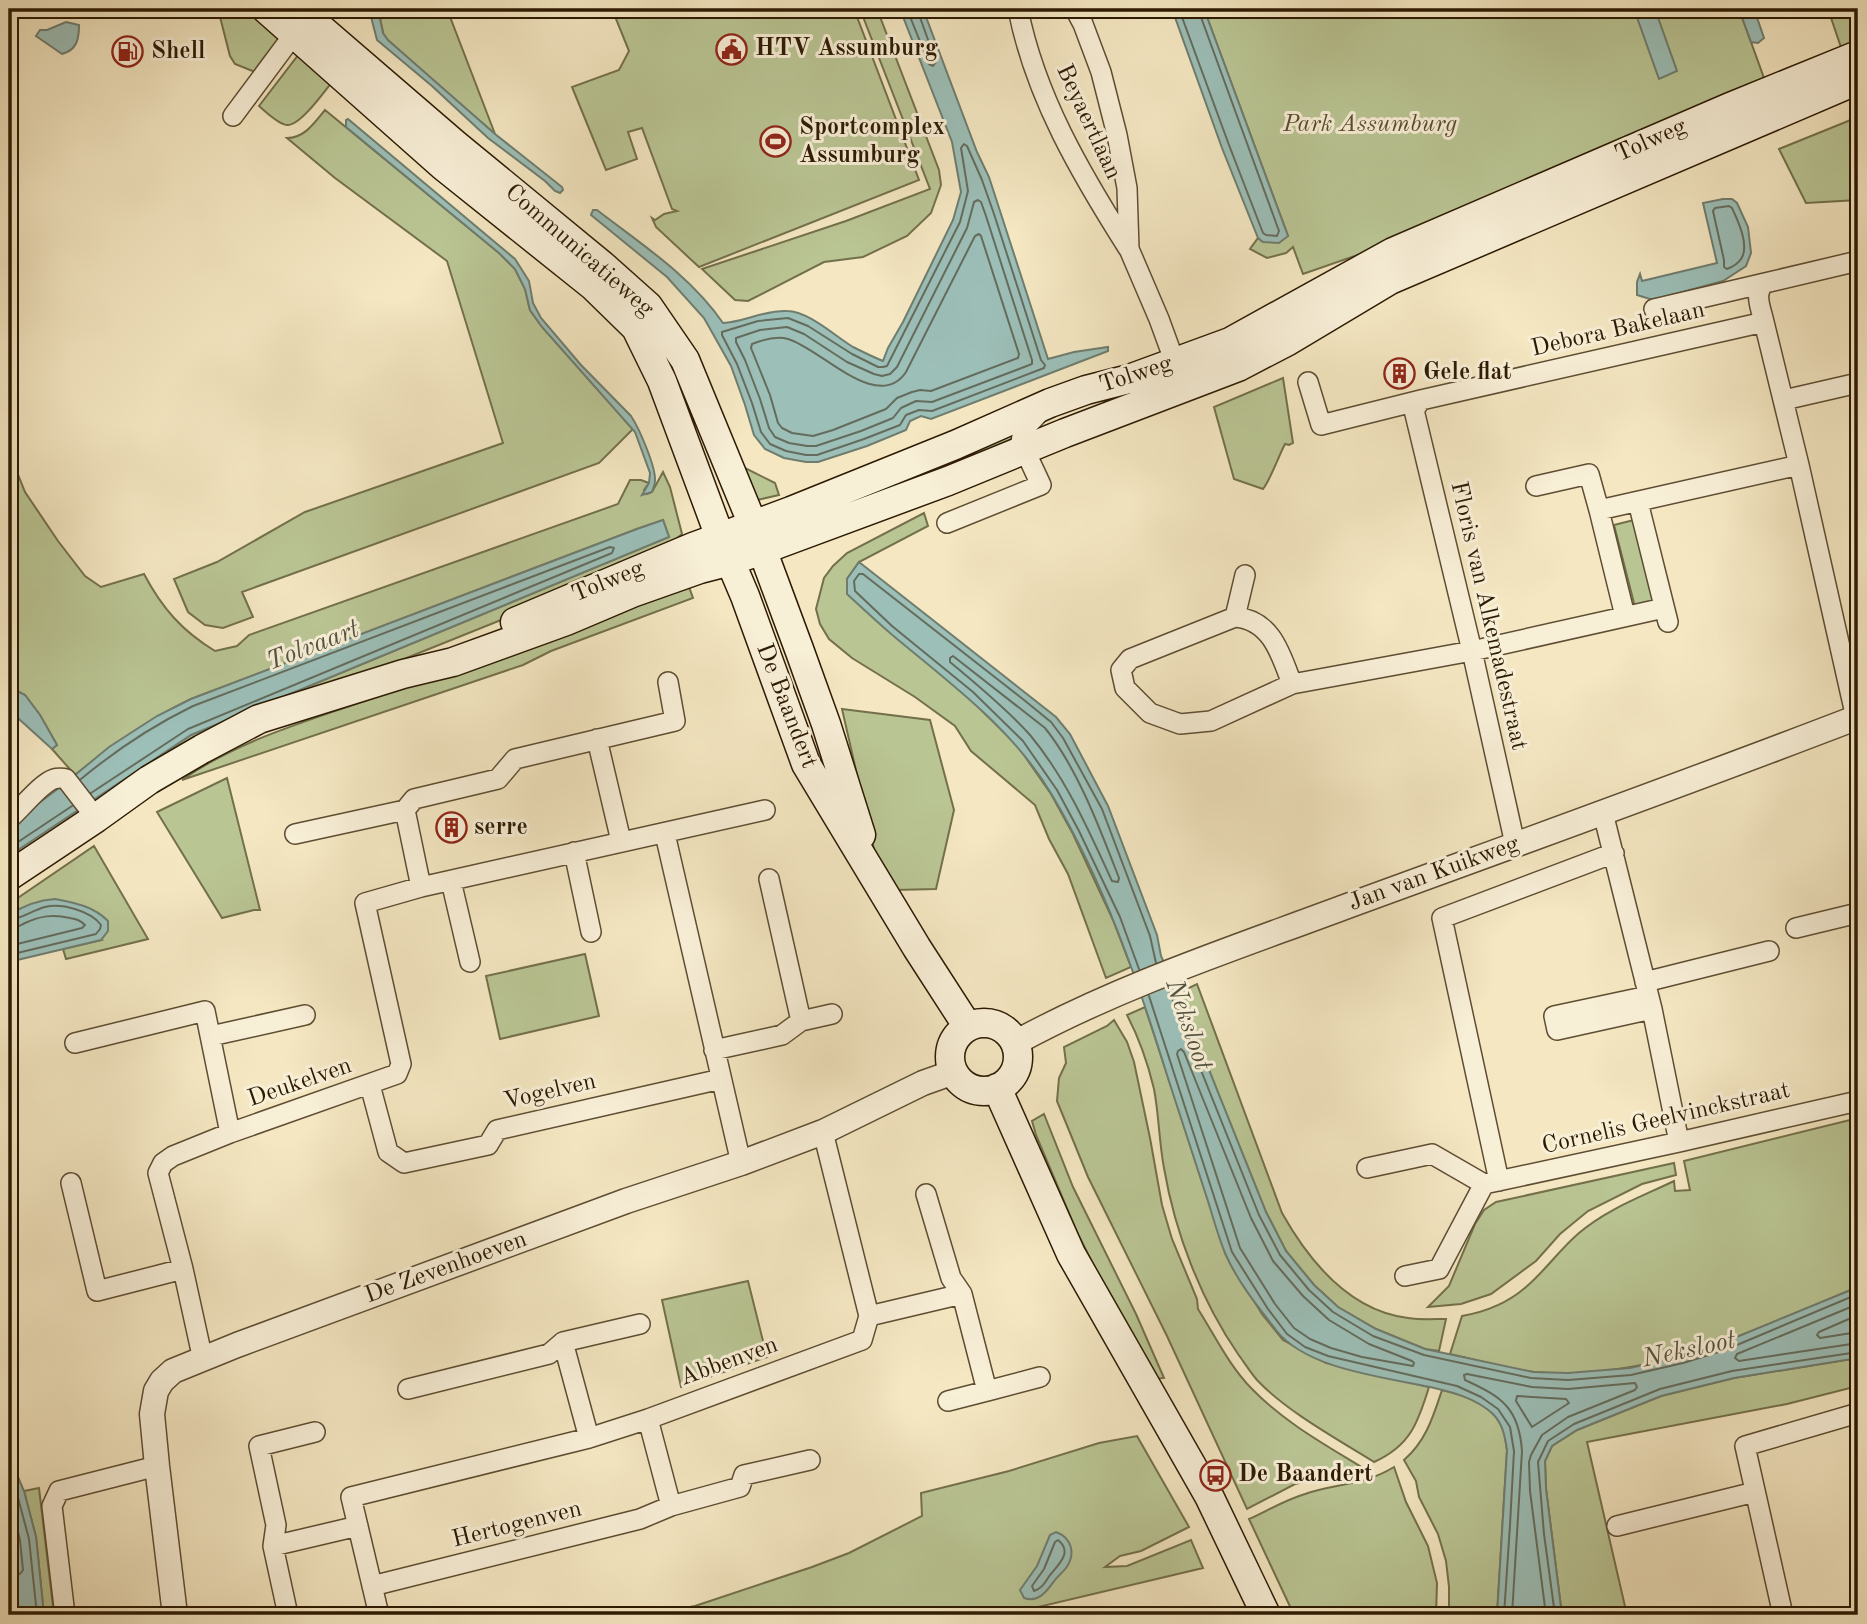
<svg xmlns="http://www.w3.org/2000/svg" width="1867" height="1624" font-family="'Old Standard TT',serif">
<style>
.green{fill:#bac594;stroke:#73704b;stroke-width:2}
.water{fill:#9cbfb8;stroke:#6f7d6f;stroke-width:2}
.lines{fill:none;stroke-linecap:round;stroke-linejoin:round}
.shore{stroke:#646c5d;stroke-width:2}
.minor-casing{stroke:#5e4d32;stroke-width:22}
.tertiary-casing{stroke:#5e4d32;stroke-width:27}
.secondary-casing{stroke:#2c1a02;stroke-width:31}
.minor{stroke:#f8efd7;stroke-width:19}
.tertiary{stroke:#f8efd7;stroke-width:24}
.secondary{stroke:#f8efd7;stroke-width:28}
.labels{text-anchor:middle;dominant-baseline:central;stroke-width:6;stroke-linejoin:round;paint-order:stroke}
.poi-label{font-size:24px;font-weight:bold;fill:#2c1a02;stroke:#f8efd7;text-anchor:start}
.street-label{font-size:24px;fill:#2c1a02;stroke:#f8efd7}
.park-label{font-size:24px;font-style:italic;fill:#574d2e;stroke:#f8efd7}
.water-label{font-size:26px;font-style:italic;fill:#535442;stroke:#f8efd7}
</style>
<rect width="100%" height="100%" fill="#f4e7c2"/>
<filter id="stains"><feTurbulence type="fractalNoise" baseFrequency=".00286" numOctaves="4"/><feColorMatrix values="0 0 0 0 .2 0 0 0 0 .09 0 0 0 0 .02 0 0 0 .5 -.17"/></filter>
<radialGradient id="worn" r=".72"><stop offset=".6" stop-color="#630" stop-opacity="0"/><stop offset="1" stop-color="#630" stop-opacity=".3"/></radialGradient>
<path class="green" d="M218,9H251L281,37L255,72L235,64L230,56Z
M378,9H447L495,134L407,58L384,37Z
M612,9H854L919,180L699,267L656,227L652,218L655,220L664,214L677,211L672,209L642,128L628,132L637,159L606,170L572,87L619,70L629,51Z
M860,9H877L939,170L941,185L931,213L907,236L863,257L824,262L748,301L735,300L702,269L846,221L930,189Z
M1204,9H1739L1764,78L1369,251L1303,274L1293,247L1286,253L1267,258L1250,249L1258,238L1263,242L1288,236Z
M1828,9H1858V52L1845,59Z
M299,54L332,82C324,92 300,126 287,125C278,124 266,112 259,106Z
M325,110L499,253L515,269L525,289L530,310L542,327L633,429L599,463L242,592L253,617L223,628L205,625L188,612L174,579L217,562L305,512L503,443L447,261L335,178L287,138C305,138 315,122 325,110Z
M1858,117V200L1806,203L1779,149Z
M1283,378L1293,443L1289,445L1285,444L1284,446C1278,458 1270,480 1263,489L1234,479L1214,407Z
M1015,428L1016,448L803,519L955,460Z
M9,452L25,492L58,541L85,576L101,587L144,574C162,608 182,631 215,651L237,646L249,635L618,504L630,480H641L649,483L644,490L647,494L652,492L663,472L670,487L682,534L670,544L640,564L404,659L254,714L97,808L89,803L191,735L669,537L663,520L637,529L191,699C146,721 113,744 75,775L52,749L57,745L40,715L25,695L9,687Z
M739,465L775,483L779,495L757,500Z
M924,513L928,526L859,562L847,579L1017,745L1051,794L1073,834L1113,920L1131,967L1106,978L1068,874L1049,839L1035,805L971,751L955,726L915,697L852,658L829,639L820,624L816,609L824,578L833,566L847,553Z
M1634,520L1656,603L1635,607L1614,525Z
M689,587L693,598L551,651L523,665L182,780C237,741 305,722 367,700C474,661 581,623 689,587Z
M842,709L930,720L954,810L936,889L894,890L874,849Z
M227,778L260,910H254L222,918L157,812Z
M94,846L148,939L66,959L63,949L101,940L18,909L9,915V904Z
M585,954L599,1016L500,1039L486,976Z
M1197,984L1282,1213C1309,1261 1350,1311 1408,1318C1421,1320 1434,1319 1446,1319L1439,1351L1425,1349L1376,1329L1338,1307L1314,1285L1286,1251L1266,1212L1178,993Z
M1145,1007L1226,1255L1262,1314L1283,1340L1326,1363L1429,1387C1418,1423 1410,1446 1374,1462C1337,1439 1286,1411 1257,1380C1250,1372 1244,1362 1238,1354C1201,1300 1175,1233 1164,1168C1159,1142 1159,1115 1154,1089C1148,1064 1139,1038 1127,1015Z
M1114,1020L1127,1042L1134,1062L1150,1138L1162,1205L1172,1239L1197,1299L1198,1309C1215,1336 1230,1367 1252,1389C1284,1422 1324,1444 1363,1468L1295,1484L1247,1509L1167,1336L1088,1177L1057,1101L1059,1078L1066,1063L1064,1047L1107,1026Z
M1044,1114L1073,1187L1136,1314L1164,1378L1154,1379L1115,1308L1077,1232L1036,1135L1032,1121Z
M1858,1118V1287C1755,1330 1650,1382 1534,1372C1506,1369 1478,1360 1450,1354L1462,1316C1485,1312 1509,1302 1526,1287C1545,1271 1560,1249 1579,1233C1607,1209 1641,1197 1674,1181L1675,1191L1690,1190L1684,1161Z
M1674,1163L1676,1175L1642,1184L1588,1211L1560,1234L1536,1261L1491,1294L1461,1304L1428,1307L1449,1286L1475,1224L1484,1210L1496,1202Z
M748,1281L767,1357L681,1387L662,1300Z
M1858,1358V1386L1787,1404L1587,1442L1627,1615H1562L1546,1489L1545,1461L1552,1446L1577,1430L1661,1396L1734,1378Z
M1442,1390C1465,1395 1498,1407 1504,1433C1506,1439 1506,1445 1507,1450L1497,1615H1449V1587L1446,1561L1438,1534L1419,1497L1416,1481L1404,1460C1426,1441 1433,1417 1442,1390Z
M1137,1436L1189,1527L1141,1551L1120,1556L1105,1567L1127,1566L1191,1540L1203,1568L1004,1615H649L695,1606L812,1567L849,1553L922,1516L921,1493L1009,1471L1099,1443Z
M1394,1467L1406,1502L1428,1546L1437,1583L1436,1615H1294L1249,1519C1267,1511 1285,1500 1305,1494C1337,1483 1363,1486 1394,1467Z
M39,1488L54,1615H44L36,1537L24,1491Z"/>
<path class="water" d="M369,9H378L383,33L388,40L495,134L562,187L563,190L560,193L555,191L545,181L488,138L432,86L377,40Z
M900,9H923L977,152L989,177L1048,359L1074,352L1108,347V351L931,419L921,416L910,421L906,430L867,446L818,462H806L784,458L765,449L754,435L745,405L731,366L704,318L667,277L591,215L593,210H597C641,244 691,276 723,323C744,322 764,310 787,311C808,311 835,336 853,347C863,352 873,357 883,361L888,348L903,322L953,220L961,192L952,142Z
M1172,9H1204L1288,236L1279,243L1263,242L1258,238L1222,148Z
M1634,9H1655L1677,71L1659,79Z
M1739,9H1754L1764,38L1758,43L1751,42Z
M66,22L79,25C79,39 77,50 62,54L36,36L40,30H47Z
M348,119L515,259L529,281L533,303L541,318L581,365L631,416C639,428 656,467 655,481C655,485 653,488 652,492L642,495L649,483L650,473L635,432L542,327L530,310L525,289L515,269L499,253L346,127V120Z
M1723,199H1732L1737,203L1748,227L1751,253L1746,266L1723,281L1653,300L1637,295V282L1640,274L1642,281L1717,263L1703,203Z
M663,520L669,537L191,735L9,856V825L63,785L109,747L157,716L191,699L637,529Z
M859,562L1056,717L1070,734L1108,806L1157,935L1161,956L1183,1005L1266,1212L1286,1251L1314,1285L1338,1307L1376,1329L1425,1349L1533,1372L1568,1373L1630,1368L1681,1356L1722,1343L1858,1287V1358L1734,1378L1661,1396L1577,1430L1552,1446L1545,1461L1546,1489L1562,1615H1497L1507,1450C1505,1437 1503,1424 1493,1414C1476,1398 1452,1392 1430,1387C1383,1377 1306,1369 1276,1330C1258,1307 1237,1281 1225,1253C1218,1236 1213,1217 1207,1198C1194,1158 1181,1118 1168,1078C1138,981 1104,882 1052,795C1012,727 949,683 890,633C875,620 861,607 847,594V579Z
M9,687L25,695L40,715L57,745L52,749L9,710Z
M55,899C75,903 93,906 108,921V931L101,940L9,962V915C23,906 39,900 55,899Z
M9,1456L24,1491L36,1537L44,1615H12L14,1609L9,1564Z
M1056,1532C1072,1538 1076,1554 1066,1568C1063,1572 1058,1576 1055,1580C1047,1591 1039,1603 1024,1598L1020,1590L1037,1566L1050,1535Z"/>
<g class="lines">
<path class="shore" d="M907,9L929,64L933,66L936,62L917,9
M1179,9L1229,145L1263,233L1266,235L1277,236L1279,231L1198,9
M964,144L967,146L982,180L994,214L1041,360L1045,365L1044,368L932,411L919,410L906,415L900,425L864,439L817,455H806L786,451L770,444L761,432L752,403L737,364L722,335V332L758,321L788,318L808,326L852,354L878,367H883L887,366L960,222L968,191L961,148Z
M978,200L981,202L986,216L1032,360V364L932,402L916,401L901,408L893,418L861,431L816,446H807L789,443L775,437L769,428L760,399L745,360L736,342V338L760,330L787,327L804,334L847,362L874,374L882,376L890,374L897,367L967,228L974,202Z
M1729,206L1732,208C1738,221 1750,246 1741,259C1738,264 1732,267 1727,269L1724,267V260L1713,211L1715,208Z
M979,234L981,236L1019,354L1018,358L931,391L920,390L912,392L897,398L886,409L833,430L813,436L792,433L782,428L778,423L770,395L751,348L752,344C762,340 777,336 788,339C820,348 878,414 906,372L975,236Z
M953,656L1045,728C1078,769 1100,829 1119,878L1118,882L1112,881C1089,831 1066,778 1030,735C1008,710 976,684 950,662V658Z
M81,779C116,750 152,726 193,706L610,547L614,548L612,553L188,729L91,793
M9,848L72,806
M9,920C21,919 33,910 45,907C62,903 91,911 101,925L100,929L96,934L9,955
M9,929C16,928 19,926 25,923C40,916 53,914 70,918C76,919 80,920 85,925L82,928L9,946
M1139,969L1120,917L1079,831L1057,790L1023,741L973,692L892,626L855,591L854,581L859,574H863L1024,700L1051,722L1063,738L1102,809L1150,936L1156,963
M1168,988L1259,1215L1280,1255L1309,1290L1333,1312L1373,1336L1424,1355L1531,1378L1568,1380L1631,1375L1683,1363L1725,1350L1858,1294
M1149,996L1232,1252L1268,1309L1287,1334L1305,1347L1328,1356L1457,1386L1481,1397L1498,1409L1510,1427L1514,1451L1510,1525L1504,1615
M1181,1049L1184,1052L1251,1218L1273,1261L1303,1296L1329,1320L1369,1344L1412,1361L1414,1363L1413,1366L1362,1357L1331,1348L1310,1339L1294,1328L1275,1304L1240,1248L1177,1054L1178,1051Z
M1858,1304L1737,1354L1735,1358L1739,1361L1858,1343
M1858,1315L1819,1332L1817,1335L1820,1338L1858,1332
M1517,1396L1566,1399L1569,1403L1532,1427L1516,1401Z
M9,1474L17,1494L29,1539L37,1615
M9,1497L20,1540L23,1570L20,1574L9,1572
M1058,1540C1073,1552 1059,1564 1050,1575C1045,1582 1043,1588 1034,1591L1032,1586L1044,1569L1055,1542Z
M1512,1615L1522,1451C1519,1408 1502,1397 1465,1380L1464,1375L1467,1374L1532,1387L1568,1389L1635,1383L1637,1387L1635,1390L1568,1417L1542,1435L1531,1455L1529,1462L1530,1491L1546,1615
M1555,1615L1544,1534L1538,1462L1548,1441L1574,1424L1660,1389L1732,1371L1858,1352"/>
<defs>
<path id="minor" d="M1018,9C1035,96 1081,174 1128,248
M1075,9L1083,24L1101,72L1117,135L1127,188L1129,249L1159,319L1178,371
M233,116L300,26
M1654,309L1765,283
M1764,322L1799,465L1856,718
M1308,382L1321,425L1421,400L1764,322C1761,308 1753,293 1765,283L1858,261
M1421,400L1414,410L1472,651L1515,844
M1784,400L1858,383
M1536,486L1589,474L1599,510
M1638,502L1668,622
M947,523L1041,485L1021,442L1023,430L1039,413
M1625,616L1599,510L1799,465
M1235,617L1245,575
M1292,684C1281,655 1272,620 1235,617L1130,659L1121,670L1125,688L1150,713L1180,724L1211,721L1292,684L1472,651L1664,608
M597,739L621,841
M405,810L421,887
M1603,813L1652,1009L1679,1142
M9,819C21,809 41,783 54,779C57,778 63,778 66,779L96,818
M295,834L405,810L414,799L498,779L515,759L675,721L668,682
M665,834L741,1163
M574,852L591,932
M769,879L801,1021L832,1014
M451,881L470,962
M1796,928L1858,913
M1645,982L1769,951
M1648,996L1554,1016L1557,1030L1652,1009
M211,1036L305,1015
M75,1043L205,1011L230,1133
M714,1050L782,1035L801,1021
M370,1085L388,1152L404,1163L488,1145L497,1130L721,1079
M1367,1168L1432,1154L1484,1184L1439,1269L1405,1276
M1499,1181L1442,918L1614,853
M71,1183L97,1291L183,1269
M1484,1184L1679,1142L1858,1101
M926,1194L951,1278L962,1294L987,1391L948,1401
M869,1316L962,1294
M563,1342L589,1438
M203,1360L183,1269L158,1173L163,1163L173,1156L230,1133L397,1074L401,1064L365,903L421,887L765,810
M408,1389L549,1354L563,1342L640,1324
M987,1391L1040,1377
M648,1419L671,1506
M1617,1526L1755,1492
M273,1546L358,1526
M372,1586L640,1519L671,1506L740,1487L744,1475L810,1460
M65,1615L52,1506L59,1491L157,1466
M288,1615L273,1546L276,1525L259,1446L315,1432
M379,1615L351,1497L589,1438L648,1419L862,1340L869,1316L823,1132
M1783,1615L1745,1446L1858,1413"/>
<path id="tertiary" d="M1015,1043C1119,986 1232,949 1342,908C1514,845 1687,783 1858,717
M175,1615L157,1466L152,1414L156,1391L162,1381L173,1371L237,1345L626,1201L741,1163L823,1132L923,1083L954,1072"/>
<path id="secondary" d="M266,9L443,166L593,286L636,328L662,381L720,537L745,596L806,764L917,948L968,1027
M298,9L456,145L602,265L648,306L685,360L753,525L799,649L826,724L861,835
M515,622L693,547L791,511L955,445L1050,403L1086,390L1129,379L1230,342L1393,252L1730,107L1858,55
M9,876L96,818L149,780L202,749L259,719L403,674L453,662L566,621L632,593L700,569L731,561L762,550L948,481L1065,433L1238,367L1288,341L1390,280L1858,80
M950 1057a34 34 0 1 1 68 0a34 34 0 1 1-68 0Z
M997,1088L1071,1254L1209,1496L1266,1615"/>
</defs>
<use href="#minor" class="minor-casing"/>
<use href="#tertiary" class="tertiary-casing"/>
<use href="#secondary" class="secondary-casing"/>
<use href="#minor" class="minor"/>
<use href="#tertiary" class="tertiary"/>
<use href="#secondary" class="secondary"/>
</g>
<defs>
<symbol id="civic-ring" viewBox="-11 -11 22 22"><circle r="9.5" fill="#f8efd7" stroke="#8f2418" stroke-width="1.5"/><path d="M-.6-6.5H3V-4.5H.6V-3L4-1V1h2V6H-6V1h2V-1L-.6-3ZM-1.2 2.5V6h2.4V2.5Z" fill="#8f2418"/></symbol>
<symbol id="fuel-ring" viewBox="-11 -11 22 22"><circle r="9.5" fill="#f8efd7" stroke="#8f2418" stroke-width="1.5"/><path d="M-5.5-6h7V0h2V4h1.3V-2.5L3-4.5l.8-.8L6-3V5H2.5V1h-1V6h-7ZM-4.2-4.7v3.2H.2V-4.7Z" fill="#8f2418"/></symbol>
<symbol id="stadium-ring" viewBox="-11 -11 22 22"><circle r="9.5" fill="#f8efd7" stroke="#8f2418" stroke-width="1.5"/><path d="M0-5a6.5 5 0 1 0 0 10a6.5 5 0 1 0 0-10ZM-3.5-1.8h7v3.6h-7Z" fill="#8f2418"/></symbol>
<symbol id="building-ring" viewBox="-11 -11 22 22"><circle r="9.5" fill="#f8efd7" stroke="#8f2418" stroke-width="1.5"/><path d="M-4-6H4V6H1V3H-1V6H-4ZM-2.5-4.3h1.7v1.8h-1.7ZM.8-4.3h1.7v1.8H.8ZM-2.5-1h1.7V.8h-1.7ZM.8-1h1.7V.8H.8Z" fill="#8f2418"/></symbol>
<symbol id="bus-ring" viewBox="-11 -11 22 22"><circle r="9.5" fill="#f8efd7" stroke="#8f2418" stroke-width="1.5"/><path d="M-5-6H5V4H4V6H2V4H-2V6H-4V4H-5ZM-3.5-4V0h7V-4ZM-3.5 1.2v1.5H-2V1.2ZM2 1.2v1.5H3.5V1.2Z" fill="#8f2418"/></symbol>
</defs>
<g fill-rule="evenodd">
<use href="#civic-ring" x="714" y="32" width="35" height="35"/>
<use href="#fuel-ring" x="110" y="34" width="35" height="35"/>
<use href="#stadium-ring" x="758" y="124" width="35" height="35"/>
<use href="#building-ring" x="1382" y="356" width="35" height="35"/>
<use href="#building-ring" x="434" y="810" width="35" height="35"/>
<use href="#bus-ring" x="1198" y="1458" width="35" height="35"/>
</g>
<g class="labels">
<g class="poi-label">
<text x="755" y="49">HTV Assumburg</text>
<text x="151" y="52">Shell</text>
<text x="799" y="128">Sportcomplex<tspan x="799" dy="28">Assumburg</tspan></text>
<text x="1423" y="373">Gele flat</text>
<text x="474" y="828">serre</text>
<text x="1238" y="1475">De Baandert</text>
</g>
<g class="street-label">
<text transform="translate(1088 122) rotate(65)">Beyaertlaan</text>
<text transform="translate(1651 141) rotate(-24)">Tolweg</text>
<text transform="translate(579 251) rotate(41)">Communicatieweg</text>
<text transform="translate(1618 330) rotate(-13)">Debora Bakelaan</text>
<text transform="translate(1136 375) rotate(-18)">Tolweg</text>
<text transform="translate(608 582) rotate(-22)">Tolweg</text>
<text transform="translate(1488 616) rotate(77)">Floris van Alkemadestraat</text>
<text transform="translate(786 706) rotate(69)">De Baandert</text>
<text transform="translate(1434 874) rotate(-20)">Jan van Kuikweg</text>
<text transform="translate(300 1083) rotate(-19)">Deukelven</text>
<text transform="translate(550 1092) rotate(-13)">Vogelven</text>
<text transform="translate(1666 1119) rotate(-13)">Cornelis Geelvinckstraat</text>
<text transform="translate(446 1268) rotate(-20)">De Zevenhoeven</text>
<text transform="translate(729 1362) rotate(-20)">Abbenven</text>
<text transform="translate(517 1525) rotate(-14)">Hertogenven</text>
</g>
<g class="park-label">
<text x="1370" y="125">Park Assumburg</text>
</g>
<g class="water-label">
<text transform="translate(313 646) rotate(-21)">Tolvaart</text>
<text transform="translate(1188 1025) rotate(71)">Neksloot</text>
<text transform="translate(1689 1350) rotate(-12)">Neksloot</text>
</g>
</g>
<rect width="1867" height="1624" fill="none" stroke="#f4e7c2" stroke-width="35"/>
<rect x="10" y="10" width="1846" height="1603" fill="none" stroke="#2c1a02" stroke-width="3.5"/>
<rect x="18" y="18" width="1832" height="1589" fill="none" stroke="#2c1a02" stroke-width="2"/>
<rect width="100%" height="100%" filter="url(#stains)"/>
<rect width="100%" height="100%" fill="url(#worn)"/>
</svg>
